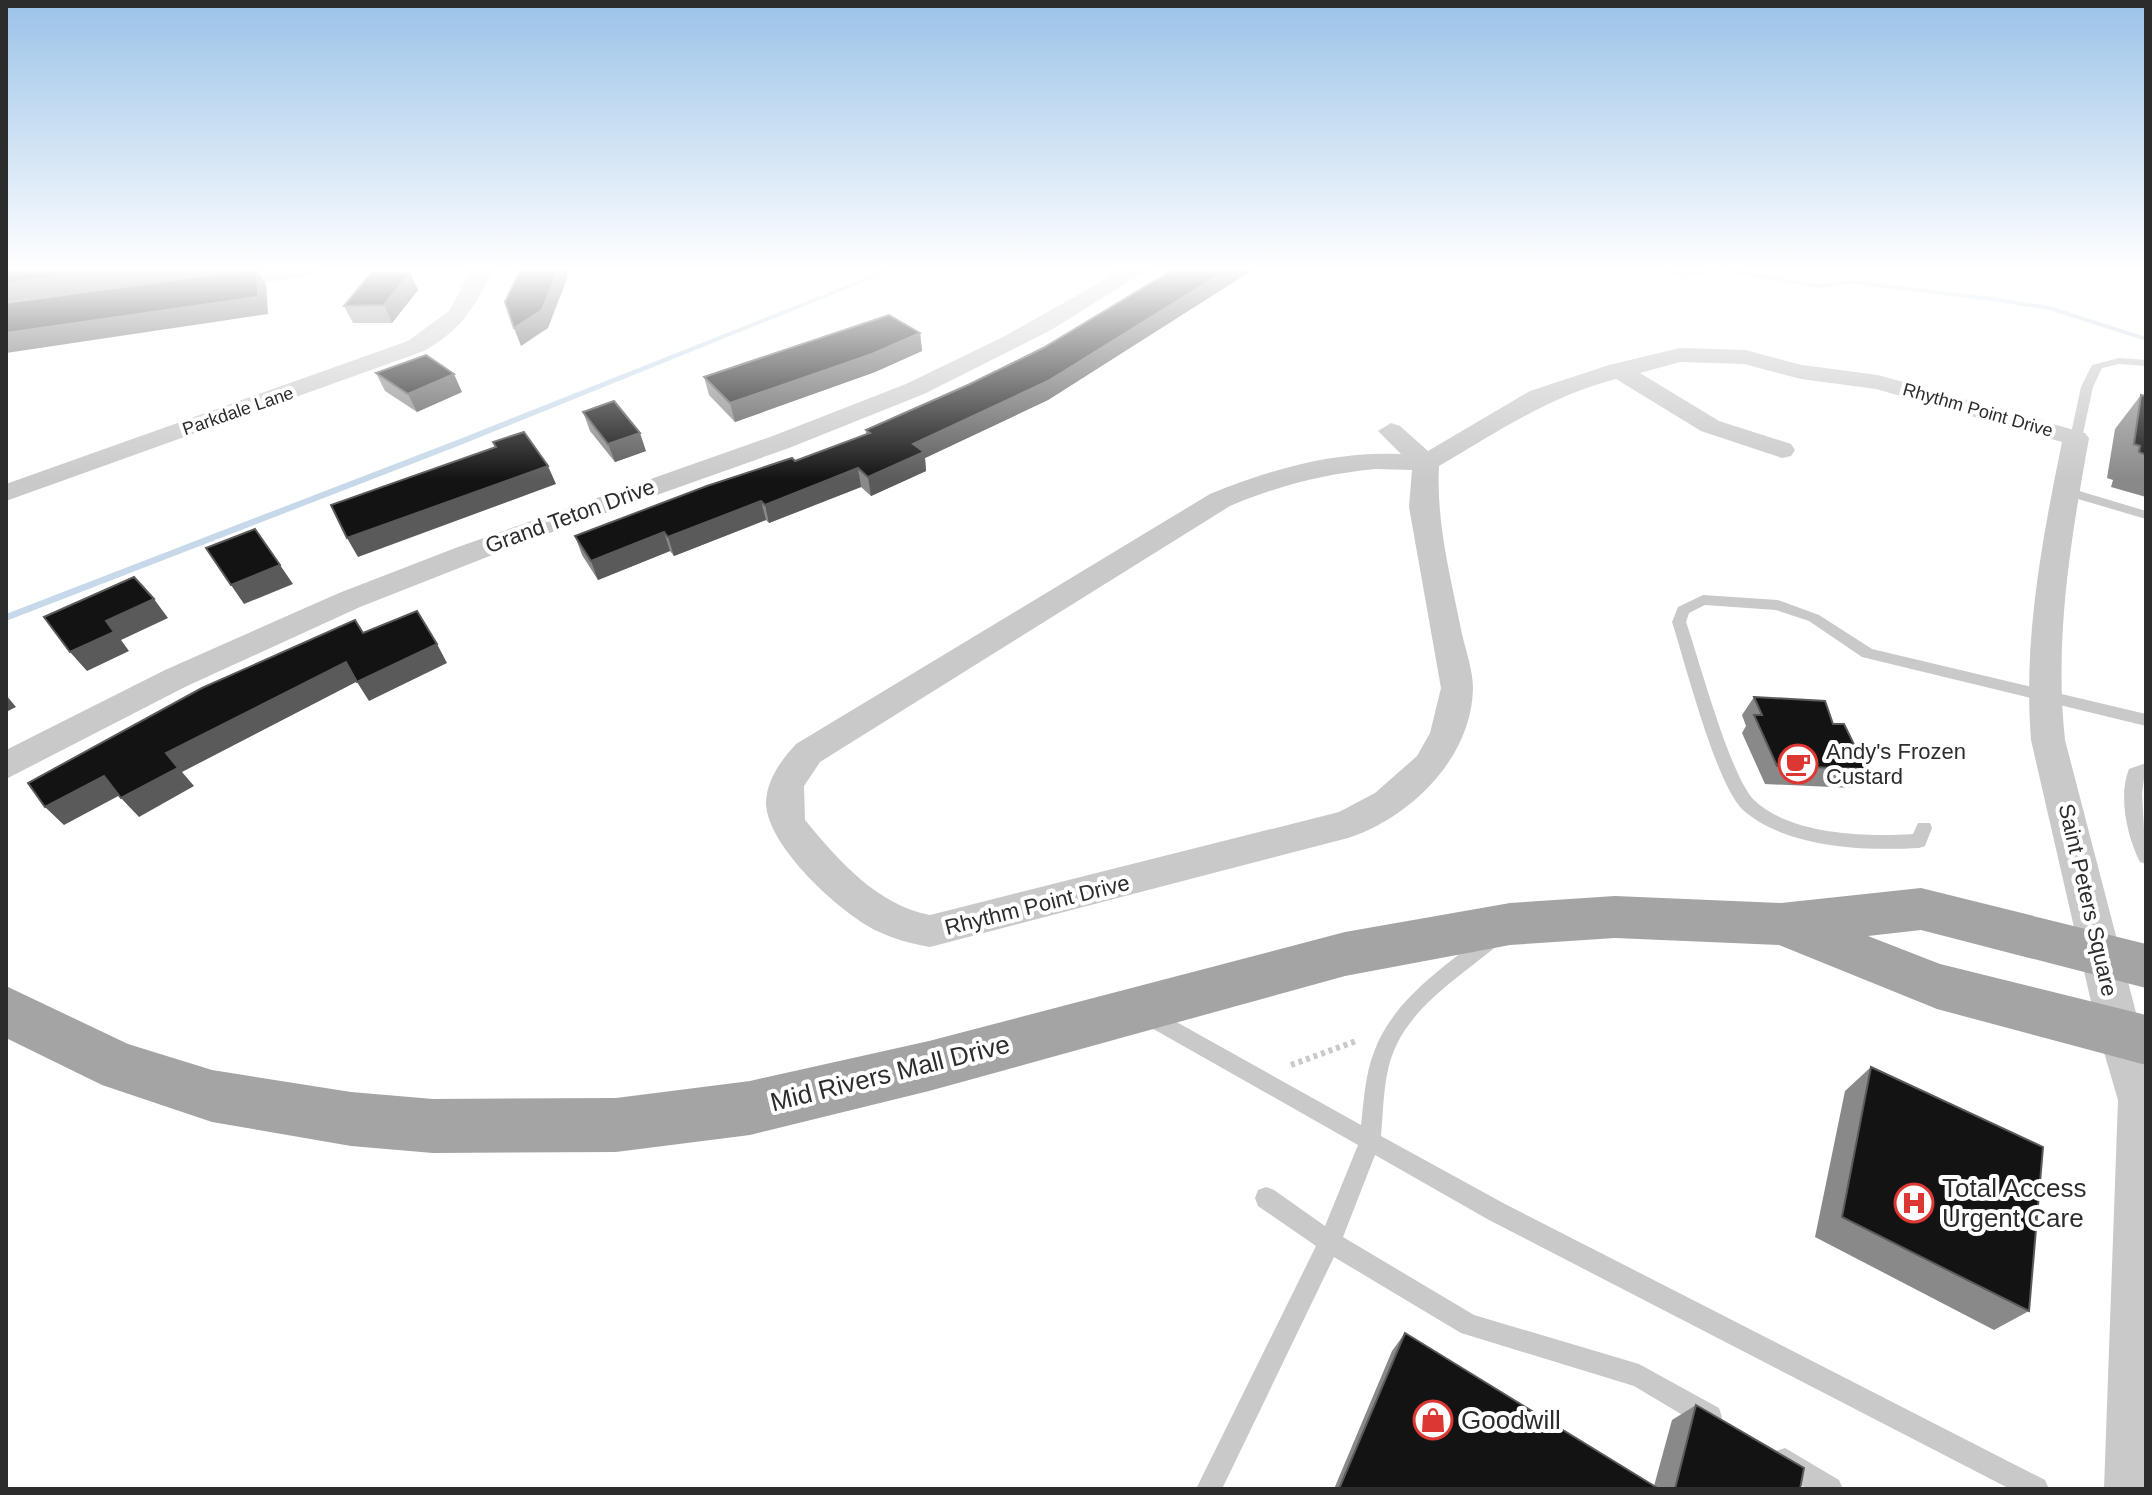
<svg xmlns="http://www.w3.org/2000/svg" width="2152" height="1495" font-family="Arial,sans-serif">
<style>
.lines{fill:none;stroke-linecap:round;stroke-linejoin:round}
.stream{fill:#c6d8e9;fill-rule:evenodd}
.path{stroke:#c9c9c9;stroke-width:6;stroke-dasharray:4 4;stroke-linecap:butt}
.lane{fill:#c9c9c9;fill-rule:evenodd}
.street{fill:#c9c9c9;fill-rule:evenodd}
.primary{fill:#a4a4a4;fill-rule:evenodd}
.wall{fill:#898989}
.shaded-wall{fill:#5a5a5a}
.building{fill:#131313;stroke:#5a5a5a;stroke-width:2}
.labels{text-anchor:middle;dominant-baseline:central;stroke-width:8;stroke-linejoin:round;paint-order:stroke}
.far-street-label{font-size:18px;fill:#2c2c2c;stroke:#fff}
.street-label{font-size:22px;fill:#2c2c2c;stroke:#fff}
.poi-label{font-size:22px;fill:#2c2c2c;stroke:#fff;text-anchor:start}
.near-street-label{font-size:26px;fill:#2c2c2c;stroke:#fff}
.near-poi-label{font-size:26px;fill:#2c2c2c;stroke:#fff;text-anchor:start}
</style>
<rect width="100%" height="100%" fill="#fff"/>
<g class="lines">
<path class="stream" d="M883,271H891L458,446L6,621V614L452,442Z
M1663,271L1683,273L1716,271L1713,273L1683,277L1664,272Z
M1730,271H1742L1817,284L1851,280L1992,297L2050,306L2146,337V341L2049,310L1992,301L1851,284L1817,288L1733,273Z"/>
<path class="path" d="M1291,1065L1356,1041"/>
<path class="lane" d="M2119,358L2146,360V366L2119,364L2102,368L2093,387L2082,438L2076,442L2072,441L2070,438L2081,387L2092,365Z
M2066,487L2146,511V519L2061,494V488Z
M1703,595L1778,600L1819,615L1872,649L2146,714V726L1862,657L1809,621L1776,610L1705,605L1689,613L1686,622C1699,659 1730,776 1754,800C1791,835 1865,837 1913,834L1918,823H1930L1932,828L1925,846L1919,848C1865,851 1786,848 1743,810C1716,785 1685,662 1672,622L1678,607Z
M2146,763L2142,794L2146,864L2140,862C2127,837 2118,795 2129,769Z
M1493,930L1499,932L1502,938L1499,944C1465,973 1417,1002 1397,1044C1383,1071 1384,1106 1381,1136L1505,1204L2045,1480L2049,1489H2010L1489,1220L1375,1155L1343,1237L1474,1315L1639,1364L1719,1408L1722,1417L1719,1426L1710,1429L1701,1426L1634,1386L1461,1333L1334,1257L1222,1489H1196L1316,1246L1258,1206L1255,1198L1258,1190L1266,1187L1274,1190L1325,1226L1358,1145L1141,1022L1138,1016L1141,1010L1148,1007L1155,1010L1361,1125C1364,1100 1365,1075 1374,1052C1393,999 1445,967 1487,932Z
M1785,1448L1839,1480L1843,1489H1807L1776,1469L1773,1460L1776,1451Z"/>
<path class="street" d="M255,271H315L304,277L216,289L205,282L216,275Z
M471,271H492C475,308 460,331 424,351L6,501V484L408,341L449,311Z
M1120,271H1146L1051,330L924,394L789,448L530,540L360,607L187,686L6,779V750L165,670L339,593L458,547L770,437L906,384L1003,337Z
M1680,348L1745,350L1802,365L1878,375L2085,433L2089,438C2071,539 2054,637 2065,740L2146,1051V1489H2104L2118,1100L2098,1032L2031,740C2023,638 2042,541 2062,442L1876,389L1801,379L1744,364L1680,362L1640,373L1719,421L1791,444L1795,450L1791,456L1782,458L1701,431L1616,379C1550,396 1497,432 1439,466C1436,524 1451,578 1462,634C1466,651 1473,671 1473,688C1472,758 1410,818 1348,838L930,947C912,944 894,939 877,931C840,913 768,847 766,804C766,781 781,760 796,744L1210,494C1272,469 1333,451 1401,454L1378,431L1391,423L1400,426L1428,451L1530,391L1609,365ZM1375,469L1412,470L1409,507L1441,688L1430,733L1417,756L1375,793L1339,812L930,915C877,905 838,860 805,820L804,786L820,762L1230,506C1278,486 1323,474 1375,469Z"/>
<path class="primary" d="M1921,888L2146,944V988L1921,930L1868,936L1940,964L2146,1015V1065L1937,1009L1779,945L1615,938L1510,945L1345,976L929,1091L750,1135L616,1152L433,1153L351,1146L212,1122L102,1085L6,1038V986L128,1044L212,1070L351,1092L433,1099L616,1098L750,1081L929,1041L1345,932L1510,903L1615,896L1781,903Z"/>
</g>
<path class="wall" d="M1171,271H1251L1048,400L925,458L926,471L871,496L861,487L769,523L766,520L674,556L670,551L598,580L582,555L575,536L795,461L866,435V430L968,385L1043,348Z
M410,273L418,290L392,323H353L344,306Z
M920,333L922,351L875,372L735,422L709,395L704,377Z
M376,373L462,392L417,412L385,391Z
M2141,395L2146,396V497L2111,487L2113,480L2107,478L2115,429Z
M583,412L646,451L615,462L590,431Z
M1754,697L1833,724L1866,769L1852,788L1765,784L1742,733L1746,726L1742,715Z
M1871,1067L2029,1311L1994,1330L1815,1237L1845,1091Z
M1405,1333L1654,1486L1672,1420L1696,1405L1800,1489H1334L1392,1351Z"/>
<path class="shaded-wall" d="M102,271H245L6,302V283Z
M257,271H258L266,285L268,314L6,353V333Z
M558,271H567L568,276L548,328L521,346L514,328Z
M1225,271H1251L1048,400L925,458L926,471L871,496L868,477L913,444Z
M410,273L418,290L392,323L384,305Z
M920,333L922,351L875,372L735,422L730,403Z
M454,374L462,392L417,412L408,394Z
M640,433L646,451L615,462L608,444Z
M548,466L556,484L358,557L347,538Z
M858,468L861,487L769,523L765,505Z
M761,501L766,520L674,556L668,537Z
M664,532L670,551L598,580L591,561Z
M280,565L293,584L244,604L231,585Z
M154,599L168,618L121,640L129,651L87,671L70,652L106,621Z
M437,644L447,663L369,701L357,682Z
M346,662L358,681L182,772L194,786L139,817L121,798L166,753Z
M6,695L16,707L6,712Z
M104,776L122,794L64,825L45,807Z"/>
<path class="building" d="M6,271H102L6,283Z
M239,271H257L258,297L6,333V303Z
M520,271H558L542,310L514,328L505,302Z
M1171,271H1225L1048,381L913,444L924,452L868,477L858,468L765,505L761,501L668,537L664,532L591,561L575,536L707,486L792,458L795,461L870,433L866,430L968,385L1043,348Z
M371,273H410L384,305L344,306Z
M889,315L920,333L872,354L730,403L704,377Z
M426,355L454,374L408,394L376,373Z
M2141,395L2146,396V455L2139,452L2140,446L2134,444Z
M614,401L640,433L608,444L583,412Z
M524,432L548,466L347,538L331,505L496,447L493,442Z
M255,529L280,565L231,585L206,548Z
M134,577L154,599L106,621L114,632L70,652L44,617Z
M417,611L437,644L357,682L346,662L166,753L178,768L121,798L104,776L45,807L28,783L202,688L355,620L363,633Z
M1754,697L1825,701L1833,724H1844L1866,769L1777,766L1754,715H1762Z
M1871,1067L2043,1147L2029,1311L1842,1217Z
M1405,1333L1659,1489H1339Z
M1696,1405L1804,1468L1800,1489H1675Z"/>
<linearGradient id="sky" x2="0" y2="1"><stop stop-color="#9ac2e8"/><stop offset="0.56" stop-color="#fff"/><stop offset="1" stop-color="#fff" stop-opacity="0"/></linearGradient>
<rect width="2152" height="480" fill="url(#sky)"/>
<defs>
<symbol id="cafe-ring" viewBox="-11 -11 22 22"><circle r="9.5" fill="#fff" stroke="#dd3733" stroke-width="1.5"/><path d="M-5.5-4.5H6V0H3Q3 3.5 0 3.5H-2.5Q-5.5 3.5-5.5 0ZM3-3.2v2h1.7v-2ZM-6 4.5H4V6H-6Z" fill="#dd3733"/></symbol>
<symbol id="hospital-ring" viewBox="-11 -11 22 22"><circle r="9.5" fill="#fff" stroke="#dd3733" stroke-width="1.5"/><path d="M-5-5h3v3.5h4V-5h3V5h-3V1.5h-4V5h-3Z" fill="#dd3733"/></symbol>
<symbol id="shop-ring" viewBox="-11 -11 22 22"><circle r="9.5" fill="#fff" stroke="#dd3733" stroke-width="1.5"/><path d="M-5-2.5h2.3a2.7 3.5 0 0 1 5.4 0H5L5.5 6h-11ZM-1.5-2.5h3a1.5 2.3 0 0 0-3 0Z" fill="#dd3733"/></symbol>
</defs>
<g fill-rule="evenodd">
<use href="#cafe-ring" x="1776" y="742" width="44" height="44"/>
<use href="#hospital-ring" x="1892" y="1181" width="44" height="44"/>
<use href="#shop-ring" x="1411" y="1398" width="44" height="44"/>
</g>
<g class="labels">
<g class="far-street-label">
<text transform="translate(1978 410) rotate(16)">Rhythm Point Drive</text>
<text transform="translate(238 411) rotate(-19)">Parkdale Lane</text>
</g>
<g class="street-label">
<text transform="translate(570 516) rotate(-20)">Grand Teton Drive</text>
<text transform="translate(2088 900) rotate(77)">Saint Peters Square</text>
<text transform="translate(1037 905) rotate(-14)">Rhythm Point Drive</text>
</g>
<g class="poi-label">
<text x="1826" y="751">Andy's Frozen<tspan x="1826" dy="25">Custard</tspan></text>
</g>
<g class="near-street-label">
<text transform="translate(890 1073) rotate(-14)">Mid Rivers Mall Drive</text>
</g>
<g class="near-poi-label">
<text x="1942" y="1188">Total Access<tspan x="1942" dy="30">Urgent Care</tspan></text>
<text x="1461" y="1420">Goodwill</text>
</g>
</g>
<rect width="2152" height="1495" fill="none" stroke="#2c2c2c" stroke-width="16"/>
</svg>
